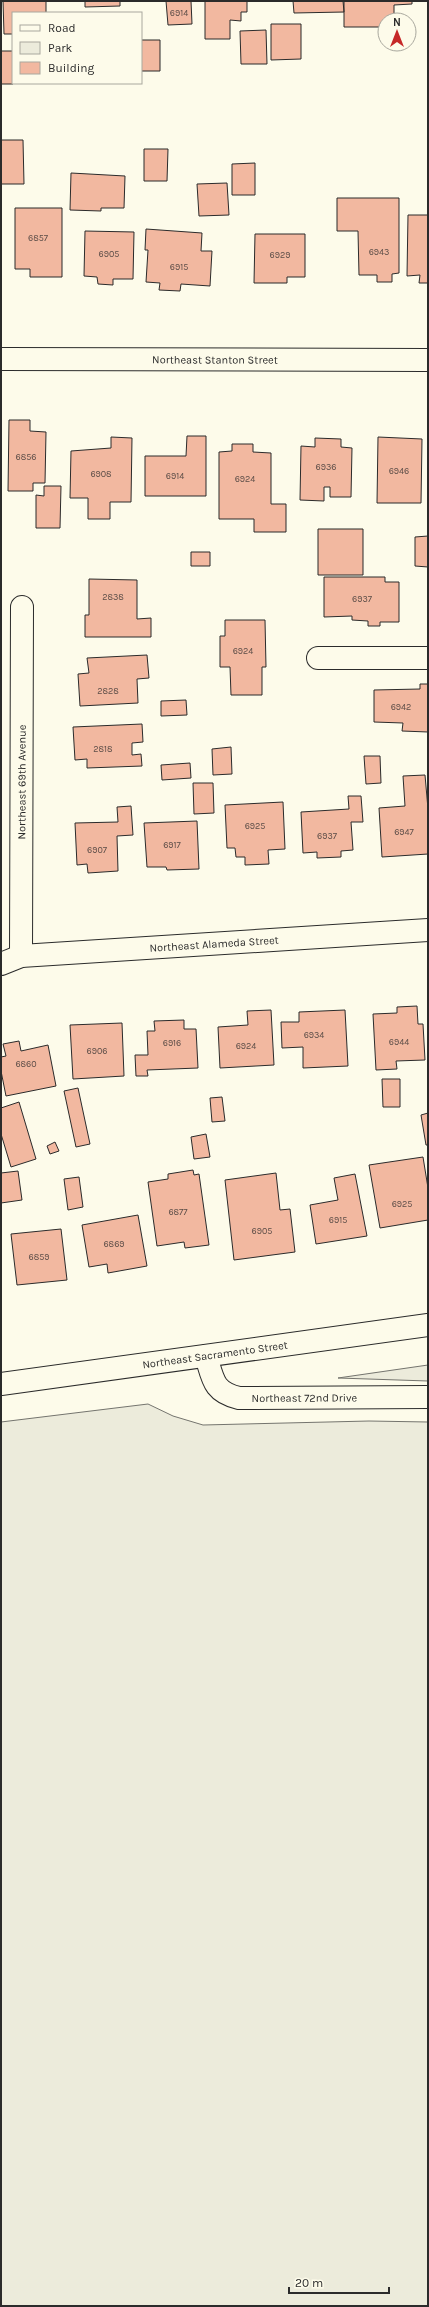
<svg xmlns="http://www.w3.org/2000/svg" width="429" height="2307" font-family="Karla,sans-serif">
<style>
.green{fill:#ecebdb;stroke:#74746e}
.building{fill:#f2b8a0;stroke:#2b2b2b}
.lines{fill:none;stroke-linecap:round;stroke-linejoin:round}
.minor-casing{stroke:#2b2b2b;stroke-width:24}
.minor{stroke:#fdfbea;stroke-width:22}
.labels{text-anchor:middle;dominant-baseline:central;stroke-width:3;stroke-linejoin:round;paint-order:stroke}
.number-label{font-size:9px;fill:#5d4e48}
.street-label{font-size:11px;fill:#2b2b2b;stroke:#fdfbea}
</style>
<rect width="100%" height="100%" fill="#fdfbea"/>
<path class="green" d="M428,1365V1381L338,1378Z
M148,1404L173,1416L203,1425L369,1421L428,1422V2306H1V1422Z"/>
<path class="building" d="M3,1H46V13H13V34H4Z
M85,1H120V6L85,7Z
M166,1H191L192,24L168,25Z
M205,1H247V12H241V21L230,20V39H205Z
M293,1H343L344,12L294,13Z
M344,1H412V4L394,5V20H385V27H344Z
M271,24H301V59L271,60Z
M266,30L267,64H241L240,31Z
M141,40H160V71H141Z
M1,51H13V84H1Z
M1,140H23L24,184H1Z
M144,149H168L167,181H144Z
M255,163V195H232V164Z
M71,173L125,176L124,208H101V211L70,210Z
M227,183L229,215L199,216L197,184Z
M337,198H399V273L392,274V282H377V275H359L358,231H337Z
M15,208H62V277H30V269H15Z
M408,215H428V283H419L420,275L407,276Z
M146,229L202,233L201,251H212L210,286L181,284L180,291L159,290L160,283L146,282L148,250H145Z
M85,231L134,232L133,279H113V285L98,284L97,277L84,276Z
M255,234H305V277H287V283H254Z
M9,420H30V431L46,432L45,483H33V491H8Z
M187,436H206V496H145V456H186Z
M111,437L132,438L131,502H110V519H88V498H70L71,451L111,448Z
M378,437L422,439L421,503H377Z
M315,438L341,439V447L352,448L351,497H330V487H324V501L300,500L301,446L315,447Z
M232,444H253V452L271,453V504H286V532H254V519H219V452L232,451Z
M44,486H61L60,528H36V495L44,496Z
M318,529H363V575H318Z
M428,536V567L415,566V537Z
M191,552H210V566H191Z
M324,577H385V582H399V622H380V626H368V621L352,620V616L324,617Z
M89,579L137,580V619L151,618V637H85V615H89Z
M225,620H265L266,667H262V695H231L230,667H220V636H225Z
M147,655L149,678L137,679L138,703L80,706L78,674L89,673L87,658Z
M420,684H428V732L402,731L403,723L374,722V690L420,689Z
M186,700L187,715L161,716V701Z
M142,724L143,742L132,743V755L141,754L142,766L87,768V759L75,760L73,727Z
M231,747L232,774L213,775L212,749Z
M364,756H380L381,783L366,784Z
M190,763L191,778L162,780L161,765Z
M425,775L428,809V854L382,857L379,808L405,806L403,776Z
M193,783H213L214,813L194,814Z
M348,796H361L363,822H351L353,850L341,851V857L317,858V852L303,853L301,812L349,809Z
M283,802L285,849L268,850L269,864L245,865V857H236L235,848H227L225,805Z
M131,806L133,835L117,836L118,871L88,873L87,864L77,865L75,823L118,822L117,807Z
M197,821L199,869L167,870L166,867H147L144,823Z
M417,1006L418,1024H423L425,1060L396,1061L397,1069L376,1070L373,1014L397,1013V1007Z
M271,1010L274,1065L220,1068L218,1027L248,1025L247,1011Z
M345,1010L348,1066L303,1068V1047L282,1048L281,1022H299V1012Z
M184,1020V1029H196L198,1068L147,1070L148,1076H136L135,1055H148L147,1031H155L154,1021Z
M122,1023L124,1076L73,1079L70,1025Z
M19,1041L21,1051L48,1045L56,1086L6,1096L1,1071V1057L6,1056L3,1044Z
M382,1079H400V1107H383Z
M78,1088L90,1144L76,1147L64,1091Z
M222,1097L225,1121L212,1122L210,1098Z
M19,1102L36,1159L11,1167L1,1134V1108Z
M428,1113V1145H426L421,1115Z
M206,1134L210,1157L194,1159L191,1137Z
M55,1142L59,1151L50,1154L47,1146Z
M423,1157L428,1188V1220L380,1228L369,1165Z
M193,1170L194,1175L199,1174L209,1245L185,1248L184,1242L157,1246L148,1182L168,1179V1174Z
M18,1171L22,1200L1,1203V1173Z
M276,1173L280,1210L290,1209L295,1252L234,1260L225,1180Z
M355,1174L367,1236L316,1244L310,1205L338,1200L334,1178Z
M79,1177L83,1207L68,1210L64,1179Z
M138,1215L147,1266L108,1273L107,1264L89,1267L82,1225Z
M61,1229L67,1280L17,1285L11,1234Z"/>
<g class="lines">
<defs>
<g id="minor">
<path id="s1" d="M1,359L428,360"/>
<path d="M318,658H428"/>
<path id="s2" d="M21,956L22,607"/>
<path id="s3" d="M1,964L21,956L428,930"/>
<path id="s4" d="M206,1356C213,1379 213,1392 239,1398L428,1397"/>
<path id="s5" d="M1,1384L428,1325"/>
</g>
</defs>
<use href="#minor" class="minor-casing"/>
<use href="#minor" class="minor"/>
</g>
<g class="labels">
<g class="number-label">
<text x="179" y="13">6914</text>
<text x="38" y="238">6857</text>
<text x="379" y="252">6943</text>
<text x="109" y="254">6905</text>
<text x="280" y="255">6929</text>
<text x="179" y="267">6915</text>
<text x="26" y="457">6856</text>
<text x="326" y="467">6936</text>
<text x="399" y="471">6946</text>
<text x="101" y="474">6908</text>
<text x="175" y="476">6914</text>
<text x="245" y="479">6924</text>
<text x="113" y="597">2838</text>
<text x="362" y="599">6937</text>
<text x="243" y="651">6924</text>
<text x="108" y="691">2828</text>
<text x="401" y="707">6942</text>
<text x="103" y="749">2818</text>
<text x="255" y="826">6925</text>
<text x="404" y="832">6947</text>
<text x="327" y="836">6937</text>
<text x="172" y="845">6917</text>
<text x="97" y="850">6907</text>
<text x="314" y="1035">6934</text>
<text x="399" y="1042">6944</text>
<text x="172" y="1043">6916</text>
<text x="246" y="1046">6924</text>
<text x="97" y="1051">6906</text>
<text x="26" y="1064">6860</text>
<text x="402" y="1204">6925</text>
<text x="178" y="1212">6877</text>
<text x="338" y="1220">6915</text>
<text x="262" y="1231">6905</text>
<text x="114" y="1244">6869</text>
<text x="39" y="1257">6859</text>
</g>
<g class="street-label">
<text stroke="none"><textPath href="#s1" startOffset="214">Northeast Stanton Street</textPath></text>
<text stroke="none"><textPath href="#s2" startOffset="174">Northeast 69th Avenue</textPath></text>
<text stroke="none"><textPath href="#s3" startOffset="215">Northeast Alameda Street</textPath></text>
<text stroke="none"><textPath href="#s5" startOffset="216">Northeast Sacramento Street</textPath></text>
<text stroke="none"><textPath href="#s4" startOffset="123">Northeast 72nd Drive</textPath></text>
</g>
</g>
<rect width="429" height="2307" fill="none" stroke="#2b2b2b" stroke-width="4"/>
<rect x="12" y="12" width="130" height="72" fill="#fdfbea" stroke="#a9a89e"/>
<rect x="20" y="25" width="20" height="6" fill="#fdfbea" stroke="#a9a89e"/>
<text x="48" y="32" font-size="12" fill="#2b2b2b">Road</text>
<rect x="20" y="42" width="20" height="12" fill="#ecebdb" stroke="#a9a89e"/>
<text x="48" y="52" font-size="12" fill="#2b2b2b">Park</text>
<rect x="20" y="62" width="20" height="12" fill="#f2b8a0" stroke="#a9a89e"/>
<text x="48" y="72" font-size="12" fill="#2b2b2b">Building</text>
<g transform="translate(397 32)"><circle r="19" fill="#fdfbea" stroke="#a9a89e"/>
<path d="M0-3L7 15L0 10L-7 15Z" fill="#c62828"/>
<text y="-6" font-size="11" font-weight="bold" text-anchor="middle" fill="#2b2b2b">N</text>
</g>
<path d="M289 2287v6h100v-6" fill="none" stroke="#2b2b2b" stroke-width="2"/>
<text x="295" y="2287" font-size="12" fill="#2b2b2b" stroke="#fdfbea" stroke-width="3" paint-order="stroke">20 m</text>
</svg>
